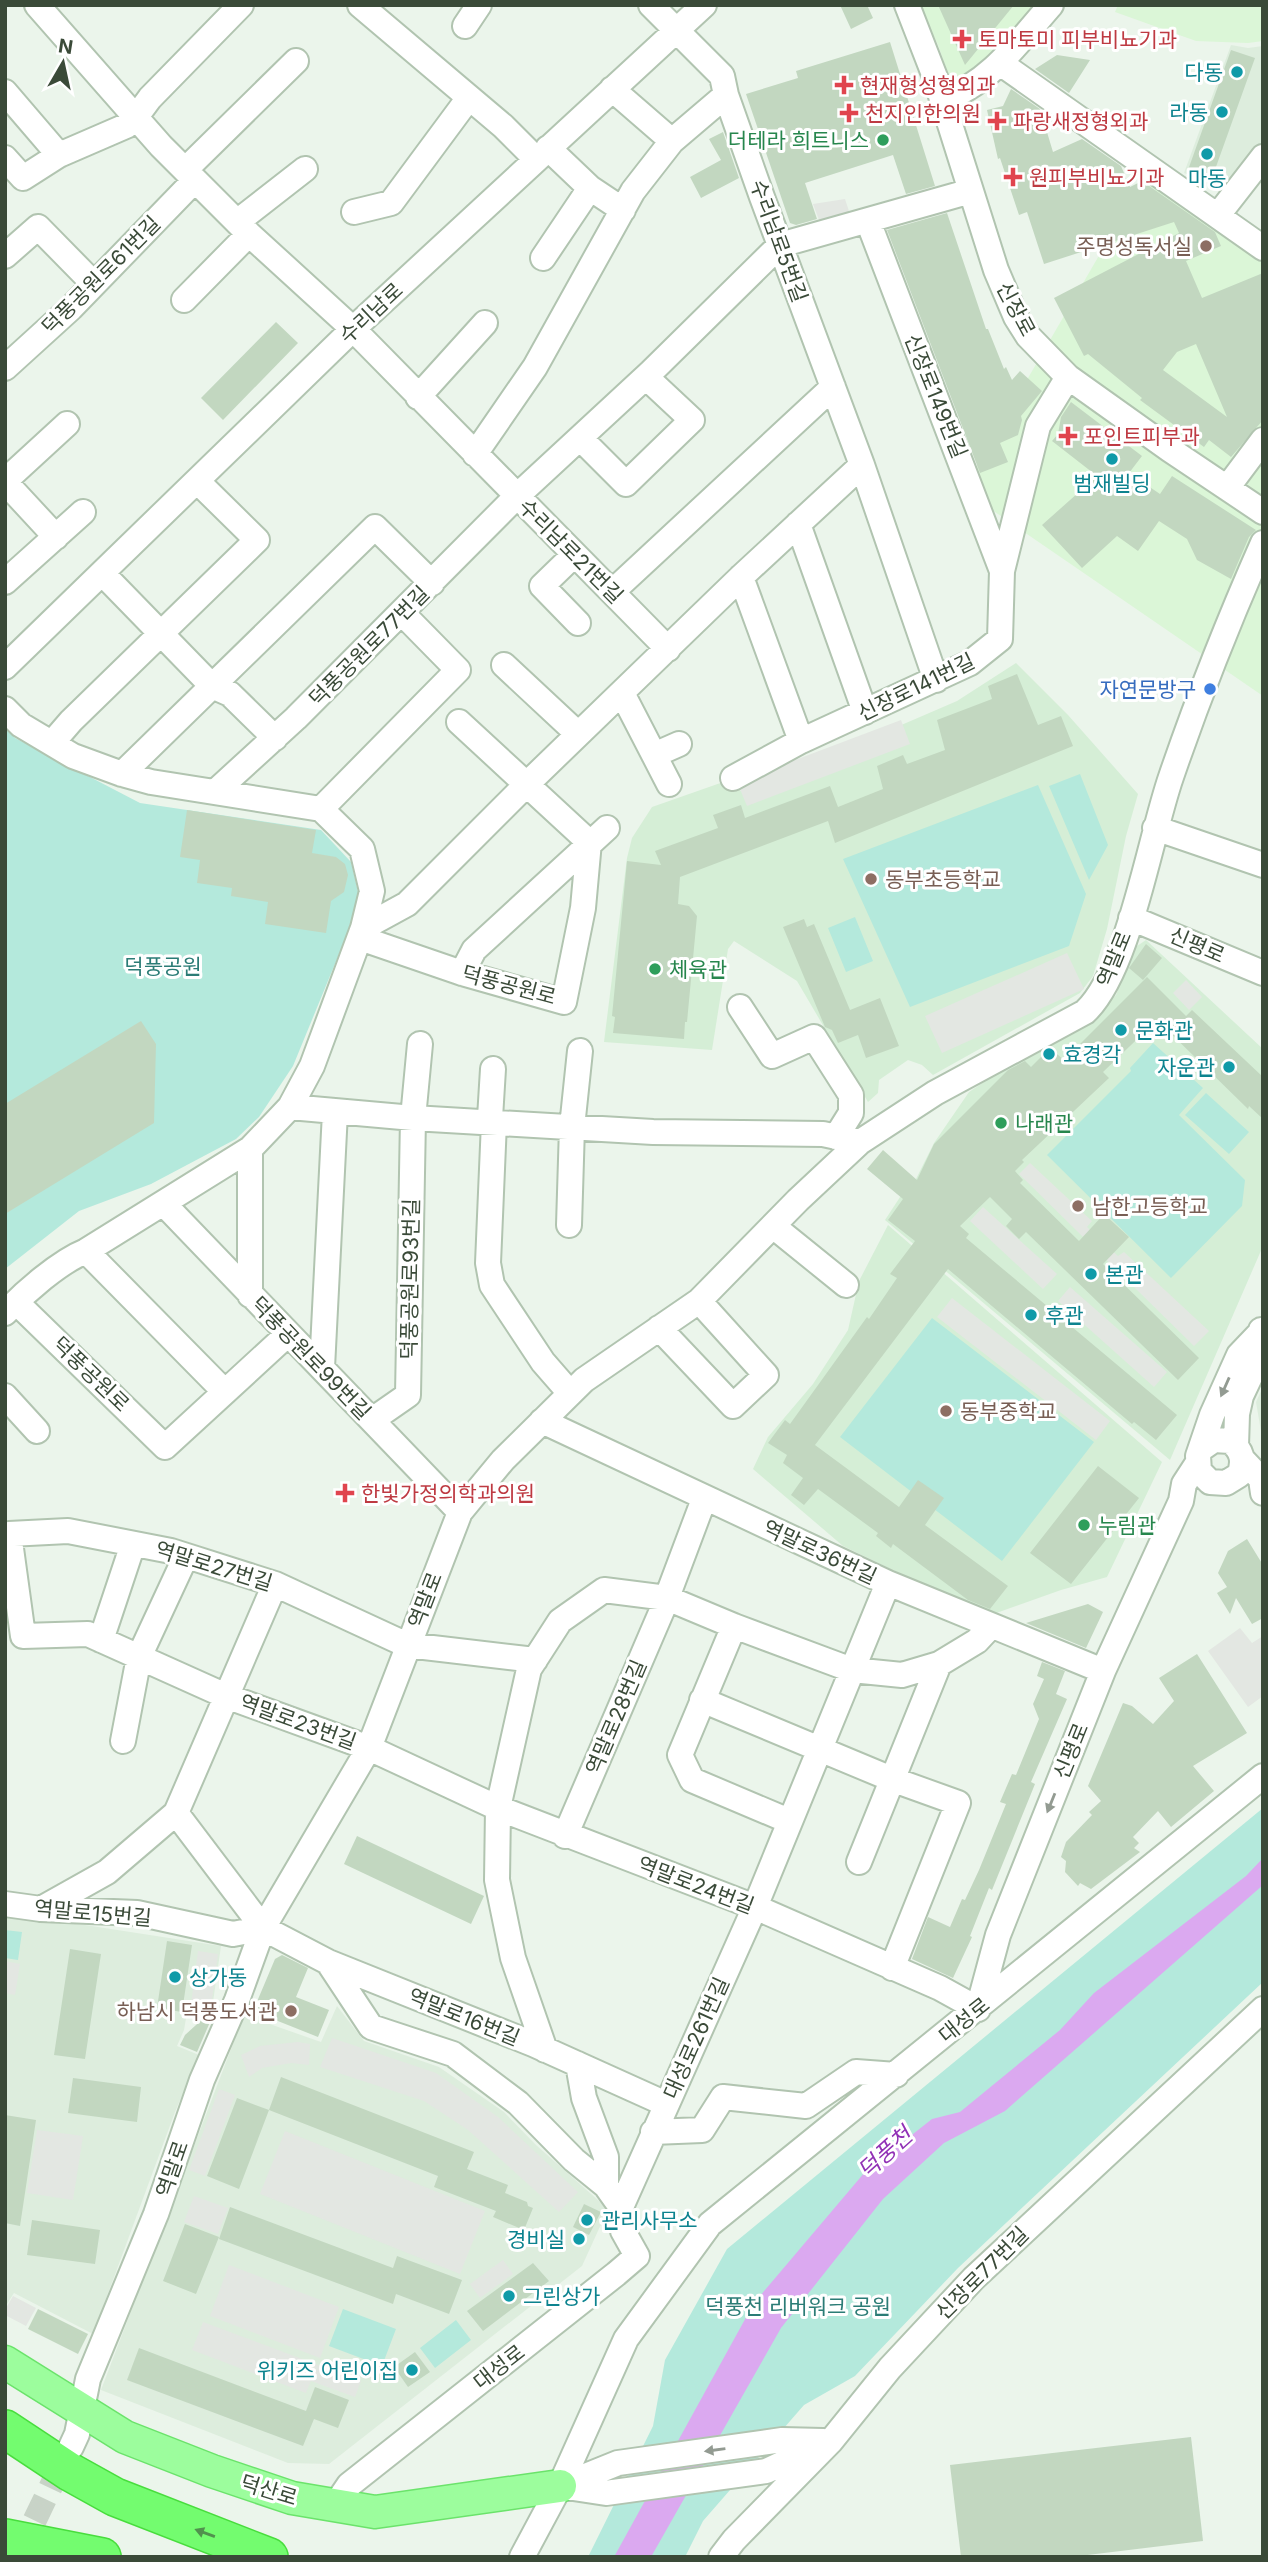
<svg xmlns="http://www.w3.org/2000/svg" width="1268" height="2562" font-family="Inter,'Noto Sans KR',sans-serif">
<style>
.residential{fill:#ddeddd}
.commercial{fill:#dbf6d7}
.education{fill:#d5eed6}
.green{fill:#b4e9dc}
.parking{fill:#e3e7e2}
.water{fill:#dba9f0}
.building{fill:#c2d7c0;fill-rule:evenodd}
.lines{fill:none;stroke-linecap:round;stroke-linejoin:round}
.minor-tunnel{stroke:#c8d3c7;stroke-width:24;stroke-dasharray:24 12;stroke-linecap:butt}
.minor-casing{stroke:#b1c4b0;stroke-width:28}
.major-casing{stroke:#6be36b;stroke-width:35}
.highway-casing{stroke:#48dd3d;stroke-width:40}
.minor{stroke:#fff;stroke-width:24}
.major{stroke:#9cfd9d;stroke-width:32}
.highway{stroke:#73fc6f;stroke-width:37}
.oneway{fill:#939b92}
.oneway2{fill:#51914e}
.health-dot{fill:#e0444e;stroke:#fff;stroke-width:2.5}
.culture-dot{fill:#0f9aa8;stroke:#fff;stroke-width:2.5}
.leisure-dot{fill:#2e9e5b;stroke:#fff;stroke-width:2.5}
.education-dot{fill:#8d6e63;stroke:#fff;stroke-width:2.5}
.shop-dot{fill:#3f7fe0;stroke:#fff;stroke-width:2.5}
.labels{text-anchor:middle;dominant-baseline:central;stroke-width:6;stroke-linejoin:round;paint-order:stroke}
.health-label{font-size:21px;fill:#be3a42;stroke:#fff;text-anchor:start}
.culture-label{font-size:21px;fill:#0d838f;stroke:#fff;text-anchor:start}
.leisure-label{font-size:21px;fill:#27864d;stroke:#fff;text-anchor:start}
.street-label{font-size:21px;fill:#3a4a38;stroke:#fff}
.education-label{font-size:21px;fill:#785e54;stroke:#fff;text-anchor:start}
.shop-label{font-size:21px;fill:#366cbe;stroke:#fff;text-anchor:end}
.park-label{font-size:21px;fill:#2b7c76;stroke:#fff}
.water-label{font-size:23px;font-style:italic;fill:#9131b6;stroke:#fff}
</style>
<rect width="100%" height="100%" fill="#ebf5eb"/>
<path class="residential" d="M1231,45L1248,48L1263,46V143L1230,186L1214,184L1184,173Z
M1263,1387V1443L1256,1402Z
M5,1917L85,1925L221,1946L212,2009L188,2007L184,2030L177,2046L199,2055L175,2112L93,2334L14,2293L5,2307Z
M337,2006L364,2041L439,2067L504,2112L536,2145L608,2209L582,2266L329,2464L288,2463L101,2390L244,2015L321,2042Z"/>
<path class="commercial" d="M919,5H1047L999,61L952,85L938,45Z
M1118,5H1263V41L1248,43L1196,41L1115,12Z
M1155,159L1263,233V696L963,490Z"/>
<path class="education" d="M1016,663L1068,715L1138,794L1126,836L1107,929L1093,976L1080,993L933,1075L922,1065L908,1060L879,1080L878,1093L868,1102L797,981L734,941L728,949L712,1050L604,1042L627,858L632,838L652,807L729,780L732,788L746,792L957,701Z
M1146,940L1263,1049V1246L1170,1460L885,1220L906,1188L916,1179L934,1143L969,1092L1021,1057L1082,1029L1116,995L1134,948Z
M888,1225L1162,1462L1107,1577L1061,1590L988,1616L843,1546L753,1469L768,1437L813,1384L848,1330L859,1281Z"/>
<path class="green" d="M5,726L15,738L140,803L321,830L351,862L359,896L346,937L293,1066L259,1117L236,1139L151,1184L79,1211L5,1269Z
M1080,774L1108,845L1089,880L1049,786Z
M1038,785L1086,894L1069,946L910,1007L843,859Z
M855,917L873,961L846,972L828,928Z
M1153,1043L1203,1088L1179,1115L1245,1180L1242,1206L1171,1278L1047,1155L1131,1071L1130,1068Z
M1206,1093L1249,1132L1229,1154L1185,1115Z
M932,1318L1094,1442L1002,1561L840,1437Z
M1263,1808V1982L958,2268L855,2376L804,2405L703,2521L685,2557H588L653,2426L665,2360L727,2249Z
M5,1930L22,1932L18,1960L5,1958Z
M343,2309L396,2329L382,2366L329,2346Z
M456,2320L471,2340L435,2368L420,2348Z"/>
<path class="parking" d="M845,199L851,217L821,225L813,204Z
M901,720L910,744L747,806L737,782Z
M1067,953L1084,989L942,1053L925,1016Z
M1186,980L1202,997L1189,1010L1173,993Z
M1030,1163L1092,1221L1087,1227L1118,1256L1124,1252L1209,1331L1194,1346L1019,1174Z
M983,1207L1057,1274L1043,1289L970,1221Z
M1070,1287L1167,1372L1154,1387L1058,1301Z
M952,1298L1110,1421L1096,1440L937,1317Z
M1240,1628L1252,1643L1263,1636V1696L1248,1707L1208,1651Z
M198,1951L218,1954L211,2007L191,2004Z
M5,1961L20,1964L15,1995L5,1993Z
M332,2038L436,2073L498,2117L578,2192L559,2212L468,2130L424,2101L320,2067Z
M298,2042L310,2044L309,2065L291,2063L262,2068L249,2077L241,2055L260,2046Z
M219,2089L235,2095L205,2176L189,2170Z
M37,2130L83,2136L73,2200L27,2193Z
M285,2131L485,2211L460,2274L260,2194Z
M194,2196L228,2208L218,2234L184,2222Z
M503,2260L513,2274L480,2298L470,2284Z
M229,2265L339,2307L320,2358L210,2316Z
M13,2296L36,2308L26,2326L5,2315V2310Z
M203,2322L361,2381L355,2397L311,2381L306,2393L192,2350Z"/>
<path class="water" d="M1263,1858V1885L1005,2111L944,2143L883,2199L781,2328L651,2557H614L754,2303L865,2172L932,2119L960,2112L1060,2030L1094,1993L1246,1876Z"/>
<path class="building" d="M840,5H867L873,18L851,29Z
M938,5H1014L965,65Z
M890,42L935,186L906,194L893,155L805,183L817,219L796,225L790,223L746,94L798,78L796,71Z
M1231,50L1255,58L1212,178L1188,170Z
M1057,55L1090,60L1069,93L1035,69Z
M1011,89L1040,109L1053,152L1082,139L1121,166L1130,187L1142,181L1215,232L1221,246L1186,261L1202,298L1263,273V420L1231,457L1209,440L1204,447L1140,400L1142,398L1088,354L1084,356L1054,298L1179,233L1174,222L1044,264L1027,212L1019,215L1000,158L998,159L987,110L1003,106ZM1196,344L1227,417L1163,370L1177,352Z
M723,132L739,178L701,198L690,177L721,160L709,139Z
M947,213L986,329H988L1004,369L1006,367L1012,380L1020,371L1042,391L1021,416L1022,420L1018,435L1000,443L1008,462L980,473L887,230Z
M276,322L298,343L223,420L201,398Z
M1071,402L1142,456L1129,473L1160,494L1172,476L1256,530L1249,537L1231,579L1197,560L1187,539L1159,521L1138,551L1117,536L1082,568L1042,525L1097,476L1052,441L1058,434L1061,417Z
M1017,674L1038,725L1061,716L1073,746L835,843L828,821L680,877L678,904L689,906L697,916L687,1022H685L684,1039L613,1033L615,1017L612,1016L627,861L661,865L655,851L718,828L713,815L741,805L745,818L830,786L838,807L883,789L877,766L903,755L907,764L945,750L937,720L992,699L988,686Z
M187,810L316,830L312,853L336,857L345,864L348,875L344,892L331,901L326,933L265,924L268,902L231,896L232,888L197,883L200,860L180,857Z
M804,919L807,927L814,924L850,1010L880,998L899,1046L866,1058L858,1035L838,1043L832,1030L825,1027L783,927Z
M1146,944L1162,958L1143,980L1129,968Z
M1147,977L1186,1016L1192,1010L1263,1077V1119L1249,1106L1248,1109L1157,1020L1103,1072L1109,1078L1022,1160L1024,1162L1015,1171L1023,1180L1020,1183L1079,1241L1104,1214L1129,1237L1103,1264L1199,1358L1178,1380L1026,1232L1019,1239L1006,1226L1012,1219L990,1197L960,1226L969,1234L966,1238L1177,1415L1156,1440L1134,1422L1132,1424L948,1269L815,1445L899,1507L918,1480L944,1498L925,1525L1008,1586L990,1609L968,1600L893,1544L891,1548L876,1536L878,1533L818,1489L804,1505L791,1495L803,1478L783,1463L787,1455L768,1443L785,1420L790,1424L867,1317L869,1319L897,1278L890,1274L915,1241L888,1220L903,1199L867,1169L883,1150L917,1180L934,1144L1008,1070L1025,1061L1031,1067L1050,1048L1064,1060Z
M141,1021L156,1044L154,1123L5,1214V1104Z
M1098,1466L1139,1498L1071,1584L1030,1553Z
M1247,1539L1263,1565V1618L1252,1624L1236,1598L1230,1614L1217,1593L1227,1587L1218,1573L1228,1551Z
M1088,1604L1103,1612L1086,1648L1026,1623Z
M1197,1654L1247,1733L1193,1766L1214,1791L1171,1827L1158,1811L1133,1837L1139,1843L1134,1848L1140,1852L1091,1889L1080,1883L1078,1886L1065,1872L1066,1861L1061,1857L1066,1842L1092,1815L1089,1812L1101,1801L1088,1786L1123,1703L1132,1706L1153,1724L1174,1701L1159,1678Z
M1042,1662L1065,1671L1056,1694L1067,1699L1031,1782L1035,1784L992,1890L989,1888L970,1936L972,1937L953,1978L912,1959L928,1917L950,1927L962,1899L965,1900L979,1870L1006,1804L1000,1802L1012,1774L1016,1775L1039,1719L1033,1704L1044,1679L1037,1676Z
M357,1836L484,1896L471,1924L344,1864Z
M167,1941L192,1945L182,2012L157,2008Z
M70,1949L101,1954L85,2059L54,2055Z
M282,1955L308,1968L296,1997L329,2010L318,2037L253,2011L275,1959Z
M217,2006L197,2052L180,2045L185,2035Z
M281,2077L474,2152L467,2169L508,2185L505,2193L527,2202L528,2206L533,2208L524,2230L493,2217L496,2211L434,2187L438,2176L269,2110L239,2189L207,2176L237,2098L269,2110Z
M73,2078L141,2087L137,2122L68,2113Z
M5,2115L36,2120L20,2226L5,2223Z
M584,2204L601,2212L589,2235L573,2227Z
M230,2207L393,2268L397,2256L462,2280L449,2314L396,2294L393,2304L219,2239Z
M32,2220L100,2230L95,2264L27,2255Z
M185,2224L219,2237L196,2294L163,2281Z
M533,2263L549,2281L483,2331L467,2311Z
M38,2309L88,2334L78,2354L28,2329Z
M139,2348L306,2411L315,2387L349,2400L338,2428L314,2419L303,2446L127,2380Z
M415,2352L430,2372L408,2387L394,2367Z
M1191,2437L1203,2541L1071,2557H961L950,2465Z"/>
<g class="lines">
<path class="minor-tunnel" d="M19,2553L67,2453"/>
<defs>
<path id="minor" d="M37,5L161,146L249,234L353,329L668,649
M360,5L503,126L536,159
M651,5L722,76L726,95L762,197L862,465L936,680
M907,5L935,77L996,270L1016,317L1028,336L1068,377L1169,449L1263,512
M465,26L479,5
M1000,63L1263,248
M612,89L672,141
M5,92L59,155
M943,99C989,85 1020,40 1051,5
M548,148L590,188L623,210
M5,158L23,178L59,155L126,126L136,117L150,98L241,5
M185,170L296,61
M354,212L391,203L468,99
M1218,215L1263,157
M868,221L1002,571
M237,222L305,169
M5,256L38,227L94,284
M543,258L590,188
M184,300L249,234
M5,368L71,308L195,180
M418,397L485,323
M580,438L626,484L692,420L646,377
M475,454L535,367L633,191L672,141L726,95
M5,481L67,424
M5,482L56,537
M1227,488L1263,440
M798,524L865,712
M574,555L542,586L578,623
M102,573L212,686L230,694L275,738
M741,577L801,741
M5,582L83,512
M612,592L833,387
M504,665L578,734
M5,667L353,329L704,5
M622,693L669,784
M5,709L21,725L73,756L122,774L151,782L321,809L362,849L372,891L363,928L312,1066L290,1107L250,1149L86,1251C59,1262 25,1292 5,1313
M459,722L589,842
M52,743L71,721L257,540L197,481
M654,755L679,744
M122,774L375,527L432,583
M733,778L801,741L970,663L1000,639L1002,571L1038,426L1068,377
M216,791L296,718L517,496L651,372L780,245L971,191
M321,809L458,670L402,613
M1155,828L1263,865
M1131,918L1263,973
M363,928L407,904L528,783L741,577L862,465
M360,938L462,973L564,1002L583,908L589,842
M462,973L474,950L607,828
M740,1007L772,1056L814,1037L851,1095V1113L836,1137
M493,1069L490,1118L494,1122L488,1263L492,1285L543,1362L570,1393
M290,1107L413,1118L653,1132L823,1134L860,1142
M250,1149V1295
M163,1203L460,1512
M569,1225L572,1127L580,1051
M773,1226L846,1285
M86,1251L225,1392
M16,1302L165,1447L288,1334
M659,1328L733,1406L766,1375L699,1301
M322,1368L335,1112
M5,1396L37,1431
M372,1420L408,1395L413,1118L420,1044
M542,1421L888,1583L1103,1671
M1236,1446L1237,1414L1241,1396L1258,1360L1261,1330
M1201,1449L1214,1440L1230,1441C1242,1450 1245,1461 1239,1475L1226,1483L1210,1482L1199,1471L1198,1456L1212,1415L1239,1355L1260,1333
M1243,1460L1261,1479L1263,1493
M734,1626L680,1755L692,1780L789,1821
M101,1640L133,1544
M535,1660L407,1645L275,1584L171,1551L68,1531L9,1534L23,1636L88,1634L226,1696L369,1748L498,1808L755,1907L940,1988L978,2009
M702,1700L894,1780L958,1803L892,1968
M123,1741L139,1657L186,1556
M176,1813L263,1928L328,1962L533,2044L666,2104
M565,1836L663,1608L704,1499
M859,1862L939,1664
M5,1904L41,1909L137,1913L233,1934L263,1928
M41,1909L107,1872L176,1813L275,1584
M328,1962L371,2027L453,2054L518,2103L574,2160L606,2186L621,2207
M978,2009L998,1935L1103,1671L1181,1501L1184,1484L1197,1464
M545,2050L513,1958L497,1880L498,1808L529,1669L560,1621L604,1590L667,1598L734,1626L852,1670L902,1675L939,1664L977,1641L991,1626
M578,2064L584,2098L606,2157V2186
M653,2132L702,2130L723,2097L806,2106L856,2072L896,2075
M637,2256L623,2231L621,2207L755,1907L888,1583
M71,2447L77,2434L88,2379L156,2214L202,2080L237,2000L263,1928L369,1748L460,1512L503,1460L584,1380L699,1301L798,1200L860,1142L935,1093L1085,1012C1129,971 1150,837 1171,777C1198,698 1229,620 1263,543
M560,2486L606,2493L766,2471L818,2447
M561,2486L618,2463L782,2440L823,2441
M334,2507L349,2485L616,2274L637,2256
M522,2557L560,2486L626,2339L710,2224L1263,1776
M721,2557L734,2540L831,2441L890,2368L974,2278L1263,2009"/>
<path id="major" d="M5,2362L125,2437L212,2471L292,2498L375,2512L560,2486"/>
<path id="highway" d="M5,2429L70,2472L115,2497L269,2557
M5,2538L102,2557"/>
</defs>
<use href="#minor" class="minor-casing"/>
<use href="#major" class="major-casing"/>
<use href="#highway" class="highway-casing"/>
<use href="#minor" class="minor"/>
<use href="#major" class="major"/>
<use href="#highway" class="highway"/>
</g>
<defs><path id="oneway-solid" d="M-6-.8H1V-3.2L6.5 0L1 3.2V.8H-6Z" transform="scale(1.75)"/></defs>
<g class="oneway">
<use href="#oneway-solid" transform="translate(1225 1387) rotate(114)"/>
<use href="#oneway-solid" transform="translate(1051 1803) rotate(112)"/>
<use href="#oneway-solid" transform="translate(715 2450) rotate(172)"/>
</g>
<use class="oneway2" href="#oneway-solid" transform="translate(205 2533) rotate(-160)"/>
<g class="health-dot">
<path d="M958.5 28.5h7v7h7v7h-7v7h-7v-7h-7v-7h7z"/>
<path d="M840.5 74.5h7v7h7v7h-7v7h-7v-7h-7v-7h7z"/>
<path d="M845.5 102.5h7v7h7v7h-7v7h-7v-7h-7v-7h7z"/>
<path d="M993.5 110.5h7v7h7v7h-7v7h-7v-7h-7v-7h7z"/>
<path d="M1009.5 166.5h7v7h7v7h-7v7h-7v-7h-7v-7h7z"/>
<path d="M1064.5 425.5h7v7h7v7h-7v7h-7v-7h-7v-7h7z"/>
<path d="M341.5 1482.5h7v7h7v7h-7v7h-7v-7h-7v-7h7z"/>
</g>
<g class="culture-dot">
<circle cx="1237" cy="72" r="7"/>
<circle cx="1222" cy="112" r="7"/>
<circle cx="1207" cy="154" r="7"/>
<circle cx="1112" cy="459" r="7"/>
<circle cx="1121" cy="1030" r="7"/>
<circle cx="1049" cy="1054" r="7"/>
<circle cx="1229" cy="1067" r="7"/>
<circle cx="1091" cy="1274" r="7"/>
<circle cx="1031" cy="1315" r="7"/>
<circle cx="175" cy="1977" r="7"/>
<circle cx="587" cy="2220" r="7"/>
<circle cx="579" cy="2239" r="7"/>
<circle cx="509" cy="2296" r="7"/>
<circle cx="412" cy="2370" r="7"/>
</g>
<g class="leisure-dot">
<circle cx="883" cy="140" r="7"/>
<circle cx="655" cy="969" r="7"/>
<circle cx="1001" cy="1123" r="7"/>
<circle cx="1084" cy="1525" r="7"/>
</g>
<g class="education-dot">
<circle cx="1206" cy="246" r="7"/>
<circle cx="871" cy="879" r="7"/>
<circle cx="1078" cy="1206" r="7"/>
<circle cx="946" cy="1411" r="7"/>
<circle cx="291" cy="2011" r="7"/>
</g>
<circle class="shop-dot" cx="1210" cy="689" r="7"/>
<g class="labels">
<g class="health-label">
<text x="978" y="39">토마토미 피부비뇨기과</text>
<text x="860" y="85">현재형성형외과</text>
<text x="865" y="113">천지인한의원</text>
<text x="1013" y="121">파랑새정형외과</text>
<text x="1029" y="177">원피부비뇨기과</text>
<text x="1084" y="436">포인트피부과</text>
<text x="361" y="1493">한빛가정의학과의원</text>
</g>
<g class="culture-label">
<text x="1223" y="72" text-anchor="end">다동</text>
<text x="1208" y="112" text-anchor="end">라동</text>
<text x="1207" y="178" text-anchor="middle">마동</text>
<text x="1112" y="483" text-anchor="middle">범재빌딩</text>
<text x="1135" y="1030">문화관</text>
<text x="1063" y="1054">효경각</text>
<text x="1215" y="1067" text-anchor="end">자운관</text>
<text x="1105" y="1274">본관</text>
<text x="1045" y="1315">후관</text>
<text x="189" y="1977">상가동</text>
<text x="601" y="2220">관리사무소</text>
<text x="565" y="2239" text-anchor="end">경비실</text>
<text x="523" y="2296">그린상가</text>
<text x="398" y="2370" text-anchor="end">위키즈 어린이집</text>
</g>
<g class="leisure-label">
<text x="869" y="140" text-anchor="end">더테라 희트니스</text>
<text x="669" y="969">체육관</text>
<text x="1015" y="1123">나래관</text>
<text x="1098" y="1525">누림관</text>
</g>
<g class="street-label">
<text transform="translate(779 241) rotate(70)">수리남로5번길</text>
<text transform="translate(101 275) rotate(-45)">덕풍공원로61번길</text>
<text transform="translate(1016 309) rotate(62)">신장로</text>
<text transform="translate(371 313) rotate(-43)">수리남로</text>
<text transform="translate(936 396) rotate(68)">신장로149번길</text>
<text transform="translate(571 551) rotate(45)">수리남로21번길</text>
<text transform="translate(369 646) rotate(-45)">덕풍공원로77번길</text>
<text transform="translate(916 687) rotate(-26)">신장로141번길</text>
<text transform="translate(1197 945) rotate(23)">신평로</text>
<text transform="translate(1114 959) rotate(-68)">역말로</text>
<text transform="translate(509 985) rotate(15)">덕풍공원로</text>
<text transform="translate(410 1279) rotate(-89)">덕풍공원로93번길</text>
<text transform="translate(311 1358) rotate(46)">덕풍공원로99번길</text>
<text transform="translate(91 1374) rotate(44)">덕풍공원로</text>
<text transform="translate(820 1552) rotate(25)">역말로36번길</text>
<text transform="translate(214 1566) rotate(17)">역말로27번길</text>
<text transform="translate(425 1600) rotate(-69)">역말로</text>
<text transform="translate(616 1717) rotate(-67)">역말로28번길</text>
<text transform="translate(298 1722) rotate(20)">역말로23번길</text>
<text transform="translate(1071 1751) rotate(-68)">신평로</text>
<text transform="translate(696 1885) rotate(21)">역말로24번길</text>
<text transform="translate(93 1913) rotate(5)">역말로15번길</text>
<text transform="translate(464 2017) rotate(22)">역말로16번길</text>
<text transform="translate(964 2020) rotate(-39)">대성로</text>
<text transform="translate(696 2038) rotate(-66)">대성로261번길</text>
<text transform="translate(172 2169) rotate(-71)">역말로</text>
<text transform="translate(982 2273) rotate(-45)">신장로77번길</text>
<text transform="translate(499 2367) rotate(-38)">대성로</text>
<text transform="translate(269 2490) rotate(17)">덕산로</text>
</g>
<g class="education-label">
<text x="1192" y="246" text-anchor="end">주명성독서실</text>
<text x="885" y="879">동부초등학교</text>
<text x="1092" y="1206">남한고등학교</text>
<text x="960" y="1411">동부중학교</text>
<text x="277" y="2011" text-anchor="end">하남시 덕풍도서관</text>
</g>
<g class="shop-label">
<text x="1196" y="689">자연문방구</text>
</g>
<g class="park-label">
<text x="163" y="966">덕풍공원</text>
<text x="798" y="2306">덕풍천 리버워크 공원</text>
</g>
<g class="water-label">
<text transform="translate(885 2153) rotate(-42)">덕풍천</text>
</g>
</g>
<rect width="1268" height="2562" fill="none" stroke="#3a4a38" stroke-width="14"/>
<g transform="translate(63 63) rotate(9)" stroke="#ffffff" stroke-width="5" paint-order="stroke">
<path d="M0-5L12 26L0 18L-12 26Z" fill="#3a4a38"/>
<text y="-10" font-size="19" font-weight="bold" text-anchor="middle" fill="#3a4a38">N</text>
</g>
</svg>
